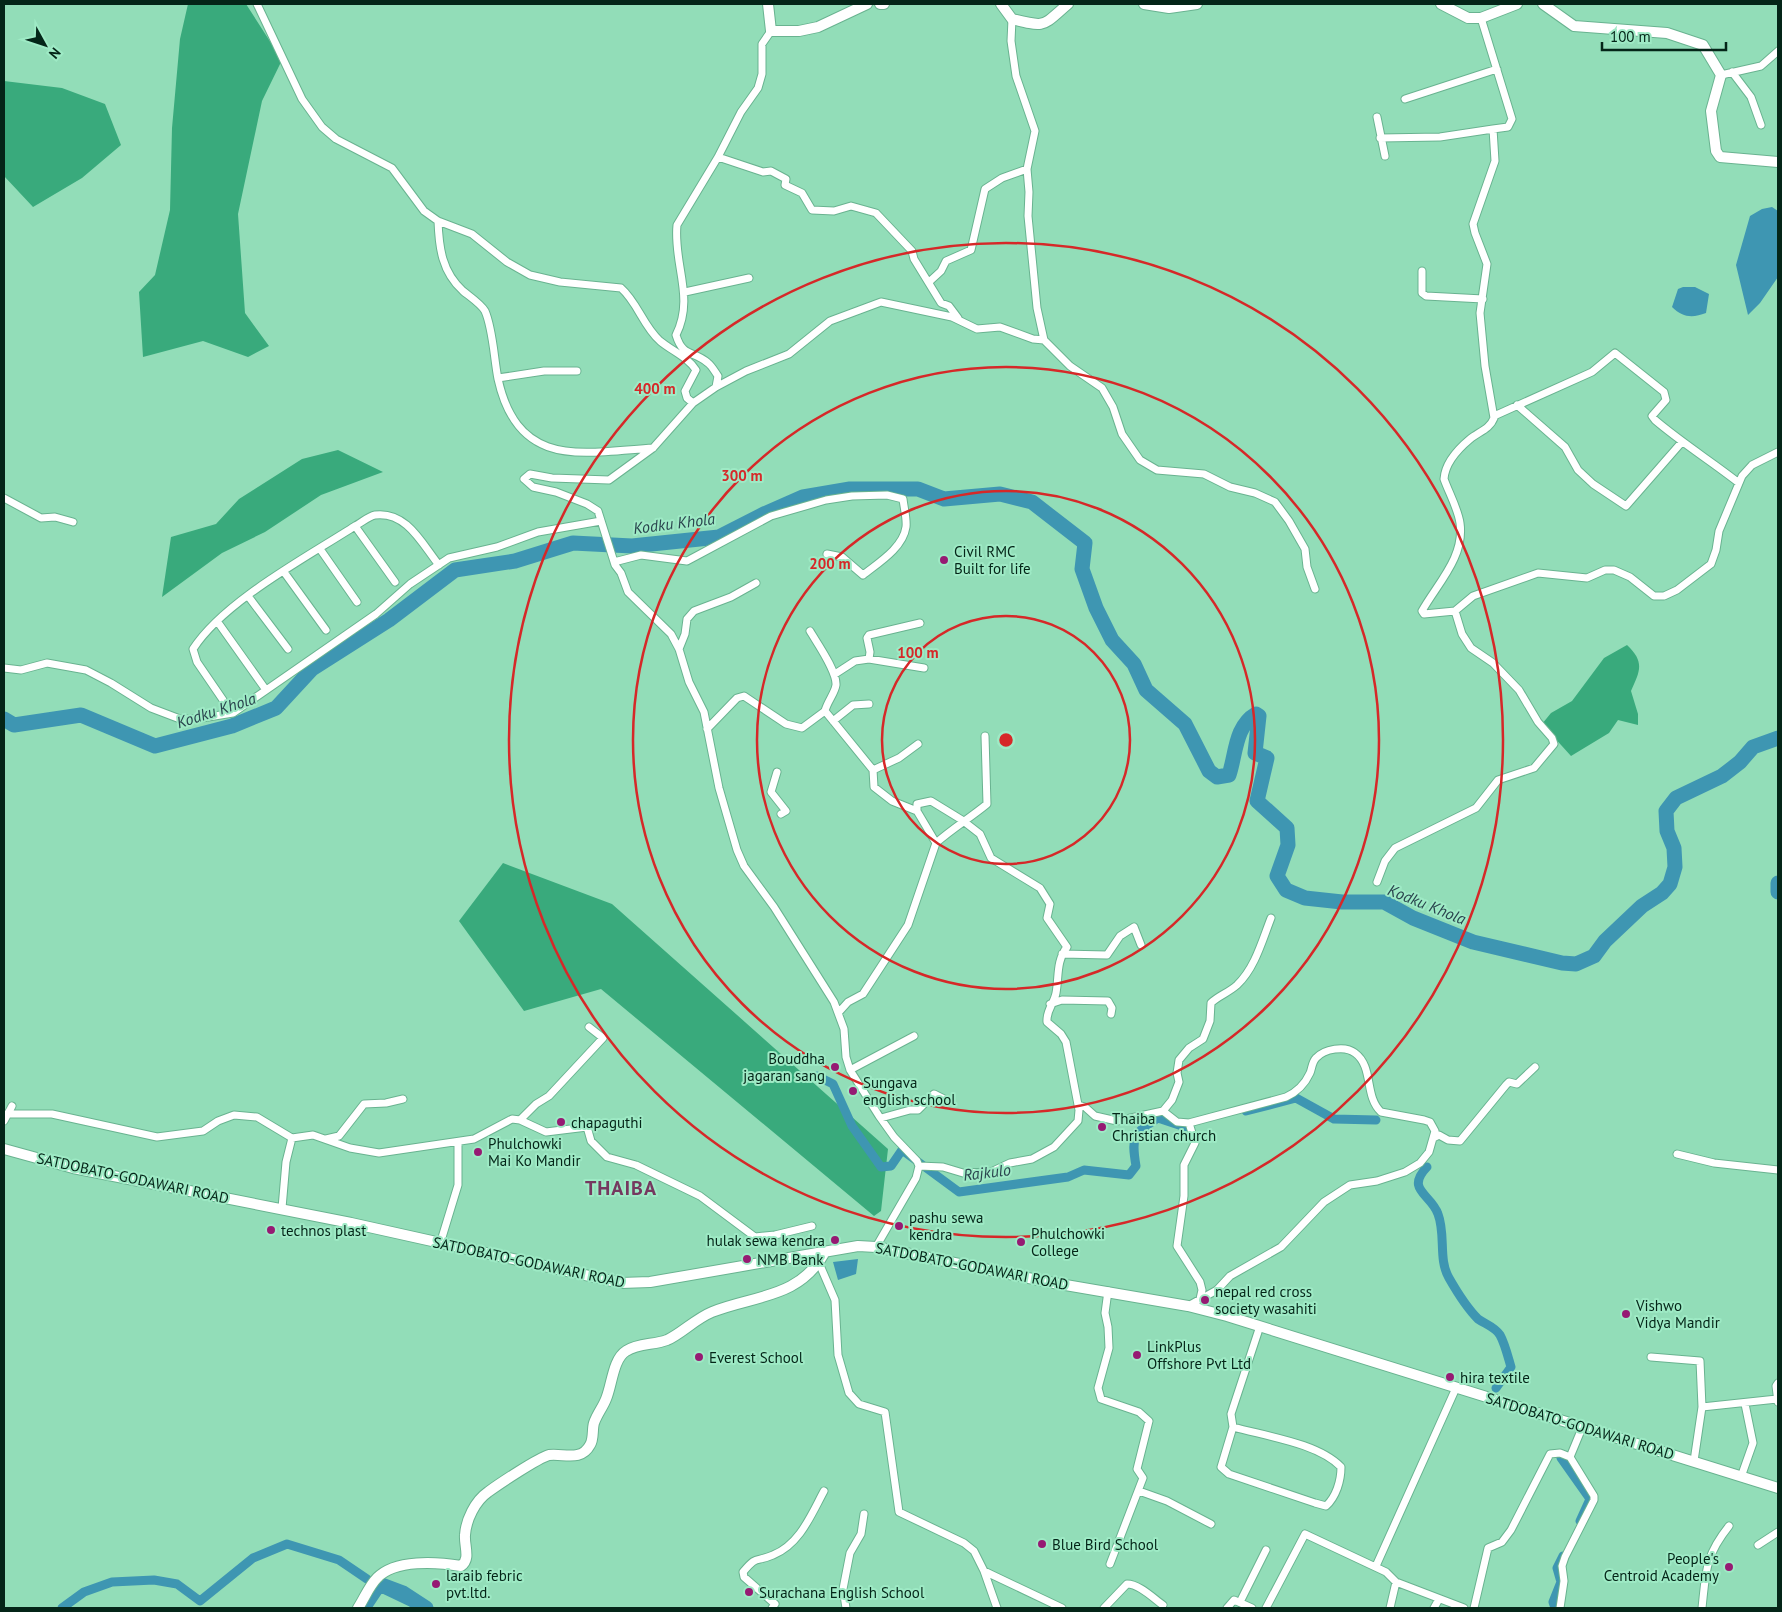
<svg xmlns="http://www.w3.org/2000/svg" width="1782" height="1612" font-family="'PT Sans',sans-serif">
<style>
.forest{fill:#39aa7c}
.water{fill:#3e96b2}
.lines{fill:none;stroke-linecap:round;stroke-linejoin:round}
.canal{stroke:#3e96b2;stroke-width:9}
.river{stroke:#3e96b2;stroke-width:15}
.street-casing{stroke:#69b390;stroke-width:9}
.secondary-casing{stroke:#69b390;stroke-width:12}
.street{stroke:#fff;stroke-width:7}
.secondary{stroke:#fff;stroke-width:10}
.ring{fill:none;stroke:#d62828;stroke-width:2.5}
.poi-dot{fill:#961a73;stroke:#9eeac5;stroke-width:2}
.labels{text-anchor:middle;dominant-baseline:central;stroke-width:4;stroke-linejoin:round;paint-order:stroke}
.poi-label{font-size:15px;fill:#042518;stroke:#9eeac5;text-anchor:start}
.street-label{font-size:15px;fill:#042518;stroke:#9eeac5}
.water-label{font-size:16px;font-style:italic;fill:#2a454e;stroke:#9eeac5}
.district-label{font-size:20px;font-weight:bold;letter-spacing:1px;fill:#75385f;stroke:#9eeac5}
.centre{fill:#d62828;stroke:#9eeac5;stroke-width:2.5}
.ring-label{font-size:15px;text-anchor:middle;font-weight:bold;fill:#d62828;stroke:#9eeac5;stroke-width:4;stroke-linejoin:round;paint-order:stroke}
</style>
<rect width="100%" height="100%" fill="#92ddb8"/>
<path class="forest" d="M188,4H246L282,60L262,101L238,214L245,313L269,346L248,357L203,341L143,357L139,292L155,275L170,210L172,128L180,39Z
M4,81L62,88L105,104L121,145L82,178L33,207L4,176Z
M338,450L383,472L321,495L265,532L222,553L162,597L171,537L216,524L239,499L302,459Z
M1627,645C1645,662 1640,671 1631,691L1638,714V725L1618,720L1609,733L1571,756L1542,724L1551,713L1572,701L1604,658Z
M503,863L612,904L888,1149L881,1211L874,1216L601,989L524,1011L459,921Z"/>
<path class="water" d="M1772,207L1778,211V277L1760,303L1748,315L1736,265L1750,216L1762,209Z
M1683,287H1695L1709,294L1706,313C1693,318 1683,318 1672,307L1678,289Z
M858,1259L856,1274L838,1280L833,1262Z"/>
<g class="lines">
<path class="canal" d="M817,1076L833,1084L852,1126L881,1167L891,1166L902,1150L959,1192L1068,1177L1084,1170L1129,1175L1136,1166C1131,1136 1133,1134 1158,1118L1185,1127
M1246,1111L1296,1098L1334,1119L1376,1120
M1427,1167C1405,1190 1431,1194 1438,1214C1446,1235 1438,1259 1449,1278C1457,1292 1467,1308 1478,1319C1485,1324 1495,1327 1500,1335C1505,1344 1508,1357 1511,1367L1496,1388
M1561,1458L1590,1499L1580,1521
M381,1588L423,1608
M62,1608L84,1592L112,1582L154,1580L177,1584L200,1601L253,1558L287,1544L339,1560L367,1579
M1555,1608L1553,1602L1561,1582L1557,1568L1563,1556"/>
<path class="river" d="M4,719L14,725L81,715L155,746L232,726L276,708L312,669L389,620L455,570L515,561L573,543L632,546L719,537L764,514L803,497L850,489H918L944,499L1000,494L1032,502L1085,543L1082,569L1096,608L1112,640L1134,664L1146,690L1185,724L1209,771L1217,777L1229,775C1236,754 1235,726 1256,714L1259,716L1255,753L1267,758L1257,801L1287,828L1288,845L1277,876L1286,890L1305,898L1342,902H1384L1413,918L1473,942L1562,963L1576,964L1594,956L1605,941L1642,906L1662,893L1670,884L1675,867L1674,848L1667,831L1666,811L1676,798L1722,776L1740,762L1753,747L1778,738
M1778,883V892
M363,1608L379,1584L403,1593L426,1608"/>
<defs>
<path id="street" d="M257,4L302,99L322,127L336,139L392,168L424,211L438,221L472,234L507,262L530,275L560,282L621,288C638,303 643,326 660,341C672,351 688,357 696,370L685,391L687,398L693,403
M1012,19L1011,41L1016,76L1035,131L1027,169L1029,192L1028,216L1037,308L1044,340L1070,366L1102,388L1113,407L1122,434L1140,460L1157,470L1204,474L1230,487L1255,493L1275,502L1289,521L1305,549L1307,567L1315,589
M771,31L762,44V74L758,88L741,112L718,157L677,225C673,264 695,297 676,335C683,358 693,350 708,363C712,366 715,372 718,376L716,387L693,403L653,448L609,480L552,478L530,474L524,479L533,487L556,492L587,504L598,511L615,565L621,573L628,592L671,634L679,649L689,682L704,712L719,788L737,850L744,866L774,907L834,1002L844,1029L846,1057L850,1070L879,1116L894,1137L917,1161L919,1166L916,1178L876,1247
M1732,72L1751,97L1761,125
M1721,75L1761,66L1778,51
M1405,99L1497,69
M1377,117L1385,156
M1380,138L1440,137L1493,129
M718,157L763,172L771,171L786,179L785,185L802,193L812,210L834,211L851,206L876,213L912,251L914,259L941,303L949,306L958,318
M438,221C439,248 442,272 463,291C469,296 481,304 485,311C493,329 494,359 498,379C518,469 581,453 653,448
M1422,271V293L1426,296L1483,299
M929,282L941,271L946,261L971,250L985,189L1002,178L1027,169
M685,292L749,278
M498,378L544,371H577
M716,387L746,371L789,354L830,321L881,302L952,317L977,329L1000,327L1033,339L1044,340
M1517,405L1565,447L1578,470L1593,484L1626,506L1681,443
M1494,416L1592,372L1615,353L1664,392L1666,400L1652,416L1655,420C1682,443 1711,461 1739,483
M4,498L41,518L55,517L73,522
M355,526L395,582
M320,549L357,602
M614,562L641,555L687,561L771,516L826,500L852,496L887,495L903,499C904,508 907,519 906,527C903,548 878,563 863,575L842,557L827,554
M284,572L326,630
M248,596L288,649
M1455,611L1473,596L1538,573L1587,578L1605,570H1614L1630,577L1654,596H1664L1677,590L1711,564L1716,550L1719,531L1742,476L1752,465L1778,452
M217,621L266,690
M810,631C817,643 837,671 836,685C835,693 827,702 825,711
M679,649L685,634L687,619L694,611L731,597L756,583
M869,659L870,652L867,638L869,635L920,623
M4,668L21,670L47,663L86,670L111,683L151,708L180,719H196L233,713L376,614L410,584L449,558L497,547L538,532L601,521
M835,674L855,661L869,659L924,668
M223,700L197,662L193,649C224,601 307,557 355,526C361,523 369,516 375,515C407,511 422,544 439,565
M833,721L853,705L869,704
M707,729L737,698L744,696L786,724L802,728L825,711L873,770L874,787L892,801L917,811
M873,770L899,758L918,744
M777,772L771,792L786,811L781,814
M936,843C953,828 970,818 987,804L985,736
M1377,882L1385,861L1395,848L1476,808L1498,780L1534,768L1554,744L1552,738L1538,722L1519,690L1493,663L1471,648L1462,634L1455,611L1424,614L1422,611C1437,584 1465,557 1460,523C1458,509 1449,493 1444,479C1445,464 1458,449 1470,439C1478,432 1490,429 1494,418L1485,366L1480,313L1487,264L1475,233L1473,224L1495,161L1493,129L1508,127L1512,119L1481,18
M1062,954L1107,955L1120,936L1134,927L1141,945
M1050,1004L1062,1000L1108,1001L1112,1008L1111,1014
M839,1012L848,1002L863,994L908,925L936,843L917,811V804L931,801L962,820L980,834L991,858L1040,888L1050,904L1047,918L1067,947C1056,961 1059,977 1056,993C1054,1004 1046,1010 1047,1022L1061,1034L1066,1042L1079,1110L1078,1121L1054,1147L1032,1159L1010,1163L991,1172L963,1173L943,1167L919,1166
M850,1070L914,1036
M1078,1105L1085,1107L1095,1116L1117,1121L1163,1111L1172,1100L1179,1082L1177,1073L1179,1060L1189,1048L1203,1039L1210,1021L1211,1003C1218,996 1228,993 1237,985C1255,968 1262,941 1271,918
M1163,1111L1177,1122L1189,1123L1286,1097C1297,1092 1305,1084 1310,1073C1312,1068 1312,1062 1316,1058C1324,1049 1345,1045 1355,1053C1374,1067 1364,1096 1381,1112L1424,1120L1430,1122L1435,1131L1429,1152L1420,1163L1405,1172L1377,1181L1350,1185L1324,1202L1281,1247L1230,1276L1217,1290L1188,1306
M6,1114H52L157,1137L203,1131L218,1121L234,1115L257,1117L292,1138L313,1135L350,1148L379,1153L474,1139L512,1119L520,1120L546,1132L587,1127L591,1141L607,1157L636,1165L700,1196L755,1237L775,1235L812,1226
M881,1118L910,1110H918L934,1094L948,1101
M520,1120L536,1104L549,1096L603,1038L589,1027
M4,1121L12,1106
M1189,1123L1195,1143L1184,1165V1196L1177,1246L1200,1282L1202,1290L1200,1299
M1435,1137L1439,1135L1448,1140L1460,1141L1506,1085L1509,1082L1517,1084L1535,1067
M326,1139L339,1136L364,1104L386,1103L403,1099
M1677,1154L1714,1163L1778,1170
M282,1208L286,1162L292,1138
M440,1244L458,1185V1142
M819,1263L835,1300L838,1355L849,1393L859,1404L885,1412L899,1512L964,1543L974,1551L984,1571L1062,1608
M1108,1291L1105,1313L1108,1327L1109,1348L1098,1388L1101,1399L1139,1412L1149,1421L1137,1469L1143,1478L1110,1564
M1651,1357L1700,1361L1702,1407L1694,1461
M1778,1402L1776,1386L1778,1383
M1702,1407L1777,1399
M1233,1427C1265,1436 1318,1443 1341,1467C1341,1481 1336,1497 1326,1506L1315,1503L1229,1474L1221,1467L1233,1427L1231,1414L1260,1326
M1741,1477L1753,1443L1745,1404
M1139,1491L1167,1501L1211,1524
M1758,1545L1778,1532
M1376,1566L1456,1388
M984,1571L997,1608
M1396,1582L1464,1608
M1240,1602L1266,1550
M772,1608L775,1604L744,1577L743,1572C758,1554 755,1563 773,1555C800,1544 811,1515 824,1491
M846,1608L843,1589L850,1553L861,1534L864,1514
M1104,1608L1127,1584C1139,1584 1153,1598 1163,1605
M1227,1608L1234,1600L1252,1608
M1266,1608L1305,1534L1386,1572L1396,1582L1390,1608
M1434,1608L1439,1599
M1474,1608L1488,1548L1502,1542L1511,1530L1550,1454L1560,1453L1570,1457L1582,1428
M1560,1608L1564,1581L1562,1566L1565,1557L1594,1500V1496L1570,1457
M1702,1608C1706,1571 1705,1556 1729,1526"/>
<path id="secondary" d="M768,4L771,31H799L818,27L867,4
M880,4H884
M1001,4L1012,19C1047,28 1042,26 1068,4
M1144,4L1169,8L1197,4
M1441,4L1468,18H1481L1517,4
M1543,4L1574,26L1667,33L1703,45L1721,75L1711,111L1716,151L1720,157L1778,162
M4,1149L73,1168L351,1223L621,1283L650,1282L858,1246L876,1247L1048,1282L1188,1306L1227,1316L1778,1488
M358,1608C364,1599 369,1586 377,1578C395,1559 437,1562 461,1566C471,1559 464,1546 465,1535C466,1520 475,1501 488,1492C499,1484 538,1458 549,1455C563,1453 581,1462 590,1445C594,1439 592,1429 594,1423C597,1414 603,1407 606,1399C612,1385 613,1359 626,1351C638,1343 654,1345 667,1340C681,1334 695,1319 712,1312C754,1295 799,1299 825,1252"/>
</defs>
<use href="#street" class="street-casing"/>
<use href="#secondary" class="secondary-casing"/>
<use href="#street" class="street"/>
<use href="#secondary" class="secondary"/>
</g>
<g class="ring">
<circle cx="1006" cy="740" r="124"/>
<circle cx="1006" cy="740" r="249"/>
<circle cx="1006" cy="740" r="373"/>
<circle cx="1006" cy="740" r="497"/>
</g>
<g class="poi-dot">
<circle cx="944" cy="560" r="5"/>
<circle cx="835" cy="1067" r="5"/>
<circle cx="853" cy="1091" r="5"/>
<circle cx="561" cy="1122" r="5"/>
<circle cx="1102" cy="1127" r="5"/>
<circle cx="478" cy="1152" r="5"/>
<circle cx="899" cy="1226" r="5"/>
<circle cx="271" cy="1230" r="5"/>
<circle cx="835" cy="1240" r="5"/>
<circle cx="1021" cy="1242" r="5"/>
<circle cx="747" cy="1259" r="5"/>
<circle cx="1205" cy="1300" r="5"/>
<circle cx="1626" cy="1314" r="5"/>
<circle cx="1137" cy="1355" r="5"/>
<circle cx="699" cy="1357" r="5"/>
<circle cx="1450" cy="1377" r="5"/>
<circle cx="1042" cy="1544" r="5"/>
<circle cx="1729" cy="1567" r="5"/>
<circle cx="436" cy="1584" r="5"/>
<circle cx="749" cy="1592" r="5"/>
</g>
<g class="labels">
<g class="poi-label">
<text x="954" y="551">Civil RMC<tspan x="954" dy="17">Built for life</tspan></text>
<text x="825" y="1058" text-anchor="end">Bouddha<tspan x="825" dy="17">jagaran sang</tspan></text>
<text x="863" y="1082">Sungava<tspan x="863" dy="17">english school</tspan></text>
<text x="1112" y="1118">Thaiba<tspan x="1112" dy="17">Christian church</tspan></text>
<text x="571" y="1122">chapaguthi</text>
<text x="488" y="1143">Phulchowki<tspan x="488" dy="17">Mai Ko Mandir</tspan></text>
<text x="909" y="1217">pashu sewa<tspan x="909" dy="17">kendra</tspan></text>
<text x="281" y="1230">technos plast</text>
<text x="1031" y="1233">Phulchowki<tspan x="1031" dy="17">College</tspan></text>
<text x="825" y="1240" text-anchor="end">hulak sewa kendra</text>
<text x="757" y="1259">NMB Bank</text>
<text x="1215" y="1291">nepal red cross<tspan x="1215" dy="17">society wasahiti</tspan></text>
<text x="1636" y="1305">Vishwo<tspan x="1636" dy="17">Vidya Mandir</tspan></text>
<text x="1147" y="1346">LinkPlus<tspan x="1147" dy="17">Offshore Pvt Ltd</tspan></text>
<text x="709" y="1357">Everest School</text>
<text x="1460" y="1377">hira textile</text>
<text x="1052" y="1544">Blue Bird School</text>
<text x="1719" y="1558" text-anchor="end">People's<tspan x="1719" dy="17">Centroid Academy</tspan></text>
<text x="446" y="1575">laraib febric<tspan x="446" dy="17">pvt.ltd.</tspan></text>
<text x="759" y="1592">Surachana English School</text>
</g>
<g class="street-label">
<text transform="translate(133 1178) rotate(12)">SATDOBATO-GODAWARI ROAD</text>
<text transform="translate(529 1262) rotate(12)">SATDOBATO-GODAWARI ROAD</text>
<text transform="translate(972 1266) rotate(11)">SATDOBATO-GODAWARI ROAD</text>
<text transform="translate(1580 1426) rotate(17)">SATDOBATO-GODAWARI ROAD</text>
</g>
<g class="water-label">
<text transform="translate(674 523) rotate(-7)">Kodku Khola</text>
<text transform="translate(216 710) rotate(-18)">Kodku Khola</text>
<text transform="translate(1427 904) rotate(22)">Kodku Khola</text>
<text transform="translate(987 1172) rotate(-7)">Rajkulo</text>
</g>
<g class="district-label">
<text x="621" y="1188">THAIBA</text>
</g>
</g>
<circle cx="1006" cy="740" r="8" class="centre"/>
<g class="ring-label">
<text x="655" y="394">400 m</text>
<text x="742" y="481">300 m</text>
<text x="830" y="569">200 m</text>
<text x="918" y="658">100 m</text>
</g>
<rect width="1782" height="1612" fill="none" stroke="#042518" stroke-width="10"/>
<g transform="translate(45 45) rotate(130)" stroke="#9eeac5" stroke-width="4" paint-order="stroke">
<path d="M0-4L9 19L0 12L-9 19Z" fill="#042518"/>
<text y="-8" font-size="14" font-weight="bold" text-anchor="middle" fill="#042518">N</text>
</g>
<path d="M1602 42v8h124v-8" fill="none" stroke="#042518" stroke-width="2.5"/>
<text x="1610" y="42" font-size="15" fill="#042518" stroke="#9eeac5" stroke-width="4" paint-order="stroke">100 m</text>
</svg>
